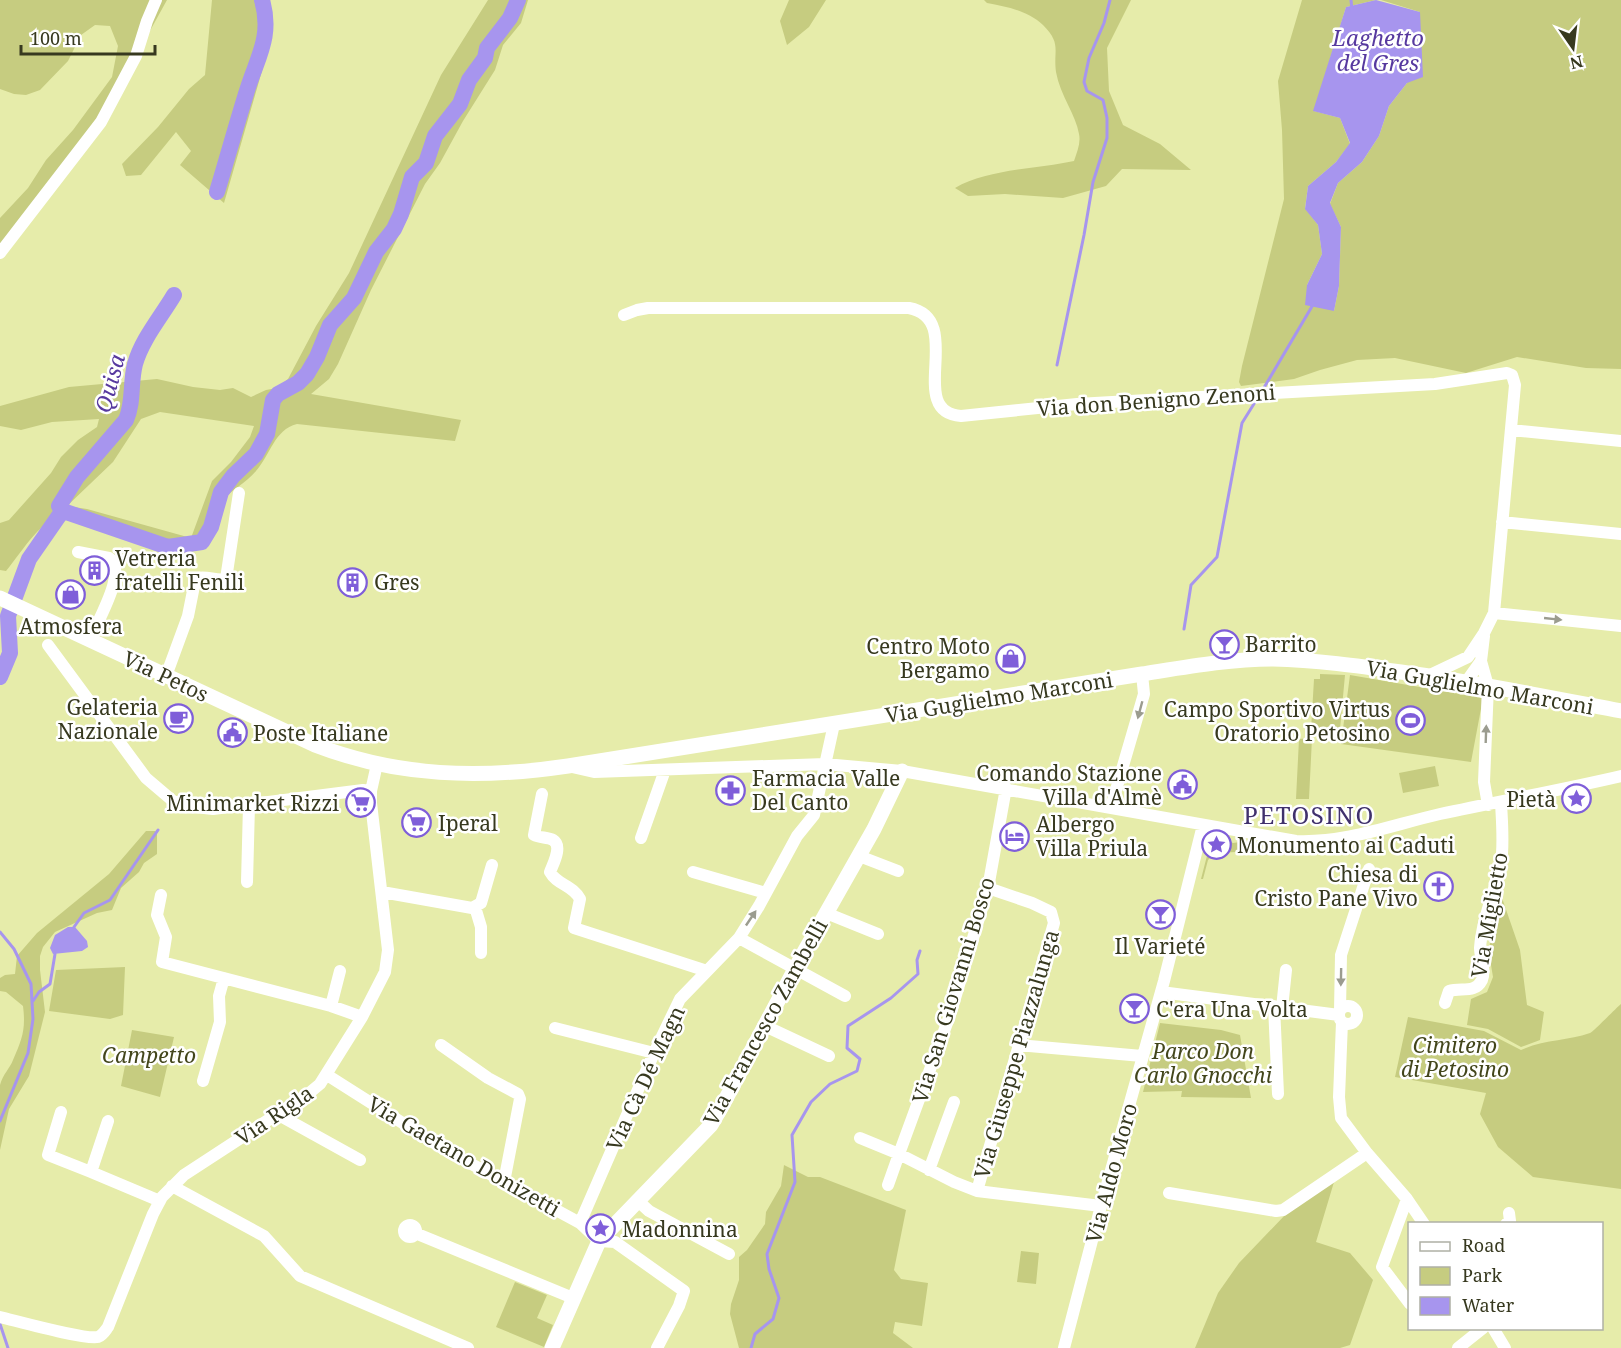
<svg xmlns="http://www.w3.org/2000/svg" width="1621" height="1348" font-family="'Noto Serif',serif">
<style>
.green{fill:#c6cc80;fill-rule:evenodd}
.water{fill:#a795ee}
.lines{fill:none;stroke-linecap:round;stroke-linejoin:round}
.stream{stroke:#a795ee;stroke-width:3}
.river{stroke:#a795ee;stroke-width:16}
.minor{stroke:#fff;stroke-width:12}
.major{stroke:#fff;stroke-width:15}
.oneway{fill:#9b9c8f}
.labels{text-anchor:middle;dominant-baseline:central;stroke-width:5;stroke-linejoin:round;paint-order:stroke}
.street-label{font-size:21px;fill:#37391f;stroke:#fff}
.poi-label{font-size:21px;fill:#37391f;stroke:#fff;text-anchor:start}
.park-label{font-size:21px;font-style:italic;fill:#43461b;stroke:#fff}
.water-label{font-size:22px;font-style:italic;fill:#57399f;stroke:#fff}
.quarter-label{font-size:24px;letter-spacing:1.5px;fill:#40316c;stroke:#fff}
</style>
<rect width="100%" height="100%" fill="#e6ecaa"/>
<path class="green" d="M0,0H167L146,38L142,54L0,255V218L28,188L46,160L73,130L112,77L118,46L110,26L95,25L81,35L68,61L40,90L26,95L14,94L0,89Z
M212,0H268L270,43L224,203L180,165L191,151L176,132L141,175L126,176L122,164L158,127L189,89L205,75Z
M488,0H528L521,23L503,45L495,70L463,121L440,163L425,184L371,290L338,364L329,379L311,394L461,420L455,441L297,424C274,430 271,454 256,471C246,483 231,490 221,502C213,510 212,527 207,537C205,542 199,546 195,551L159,546L70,514C41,516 24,550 6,571L0,570V523L9,520L51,473L61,457L78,440L97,427L99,419L52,422L21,430L0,426V406L69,387L157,379L193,387L220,390L233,388L251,397L266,390L277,388L288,379L316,326L349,273L441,75ZM160,412L254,426L250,437L231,462L212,481L191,538L87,509L67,506L113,462L141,419Z
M789,0H826L809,27L787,45L780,21Z
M984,0H1131L1107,48L1109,91L1123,125L1160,144L1191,170L1122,169L1106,186L1063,198L1005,194L968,196L955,188C987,169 1037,169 1074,161C1077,152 1081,143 1079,134C1076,115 1060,95 1056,72C1053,50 1062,44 1043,25C1027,10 1007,7 987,3Z
M1302,0H1376L1346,7L1314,111L1340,118L1350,144L1336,162L1308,186L1305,208L1318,225L1322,254L1307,285L1334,311L1339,286L1341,227L1330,204L1338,183L1362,162L1379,136L1389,106L1407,83L1420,12L1381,0H1621V369L1586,368L1517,357L1466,373L1395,358L1357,360L1320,370L1294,379L1241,386L1239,382L1242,366L1284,199L1282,130L1278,81Z
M1320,674L1345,675L1340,729L1311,730L1314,679H1320Z
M1350,675L1483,698L1471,762L1341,744Z
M1312,738L1309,799H1296L1299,739Z
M1435,766L1439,786L1403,793L1399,773Z
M146,831H155L157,833V854L144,863L139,872L121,888L112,910L97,913L55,932L43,947L40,956V970L45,1012L29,1076L9,1109L0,1150C0,1132 0,1101 0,1085C3,1074 10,1068 13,1060C22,1039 26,1030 23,1006L6,992L0,991V978L5,975L15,974L17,956L37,933L109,874Z
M1221,840H1227L1233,843L1240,842L1245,846L1253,845L1254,851L1215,853L1208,860L1203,879H1201L1210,844Z
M1501,895L1520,950L1527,1005L1544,1012L1540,1040L1521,1047L1488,1029L1467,1025L1471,999L1487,992L1493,977L1489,953L1491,933Z
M125,967L123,1015L110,1019L49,1011L56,970Z
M1621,1004V1189L1533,1177L1498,1147L1480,1114L1486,1093L1395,1077L1408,1017L1484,1031L1521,1050C1545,1039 1568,1041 1590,1033C1593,1032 1615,1009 1621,1004Z
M1160,1023L1221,1030L1240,1035L1251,1098L1181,1097L1182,1091L1143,1092Z
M132,1030L174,1037L160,1097L121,1086Z
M784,1165L808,1177H820L906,1210L894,1270L901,1279L928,1283L922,1326L895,1322L893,1333L913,1348H739L730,1314L731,1304L739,1280V1257L747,1250L765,1224L766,1212L781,1186Z
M1334,1182L1316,1242L1350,1253L1373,1280L1350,1345L1340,1348H1195L1218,1293L1239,1263L1286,1214Z
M1021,1251L1039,1253L1036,1284L1017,1282Z
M515,1282L547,1295L537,1318L553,1325L544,1347L496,1327Z"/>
<path class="water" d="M1376,0L1420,12L1423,77L1407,83L1389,106L1379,136L1362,162L1338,183L1330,203L1341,227L1339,286L1334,311L1305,305L1307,285L1322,254L1318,225L1305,209L1308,186L1336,162L1350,143L1340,118L1313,111L1346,7Z
M68,927H75L87,941L88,947L82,951L53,954L50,948L55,935Z"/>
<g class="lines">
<path class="stream" d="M1351,0L1352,10
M1057,365L1084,235L1093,182L1107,138V118L1103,100L1087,91L1084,82L1089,58L1104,23L1110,0
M1262,391L1314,303
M1184,629L1191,585L1217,557L1242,423L1257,399
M74,927L84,913L110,900L158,830
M0,932L14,949L31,984L33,1019L28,1053L0,1121
M33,1001L39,992L50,984L55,954
M0,1324L8,1348
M751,1348L755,1334L773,1319L779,1298L769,1269L767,1254L795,1182L792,1135L811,1102L830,1084L857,1071L860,1059L847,1048L848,1026L891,998L918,974L917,960L920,951"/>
<path class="river" d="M217,192C227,159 236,126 246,94C256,59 273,38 262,0
M59,506L77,477L126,420C134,402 130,383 135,364C142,339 161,317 174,295
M63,511L168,547L202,542L211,527L221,492L233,476L256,454L267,434L273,400L278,394L298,383L307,374L317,357L330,325L354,298L376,252L394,229L401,214L412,177L426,163L435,136L460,104L469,80L485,58L487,48L510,18L518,0
M0,677L10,653L8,616L29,559L63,510"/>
<path class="minor" d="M0,253L101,122L136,56L147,21L156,0
M624,315L637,310L648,308H909C967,319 904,412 961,416L1077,404L1435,384L1507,373L1512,375L1515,385L1494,613L1484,633L1468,657L1428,676
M1511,430L1621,441
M1502,522L1621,534
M78,552L109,558C129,570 96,623 90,640
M1494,613L1621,626
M1484,636L1481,661L1488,686L1484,782L1488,805
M48,645L146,778L173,801L196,807L213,809L363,790L371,791
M166,676L188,616L195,581L198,578C207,576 217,581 226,579L239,493
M1466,682L1481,661
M572,767L594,772L825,764L902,771L1296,841C1346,843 1392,825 1440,814C1500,801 1561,790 1621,776
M542,794L534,835C540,838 548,837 553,840C563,846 553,864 550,872C557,885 573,885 580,899L574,928L707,971
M1111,807L1144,694L1142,674
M641,838L665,770
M859,856L898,871
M693,872L766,893
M247,882L249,805
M382,892L472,908L481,903L492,865
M161,895L157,915L166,937L162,962L331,1006L362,1017
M475,907L481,927V953
M826,913L878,934
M739,938L845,996
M1161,992L1339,1015
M1445,1003L1449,991C1461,987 1475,994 1482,980C1486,970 1480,958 1480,948C1482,919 1495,891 1501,863C1504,844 1502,822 1501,803
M331,1006L340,971
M1274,1006L1278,1094
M1339 1015a9 9 0 1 1 18 0a9 9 0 1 1-18 0Z
M1282,1008L1286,970
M1340,1011L1341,955L1369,869
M1342,1022L1339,1097L1341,1118L1367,1153L1407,1199L1424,1224
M765,1026L829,1056
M555,1028L654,1053
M441,1045L488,1078L518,1094L520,1099L504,1182
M1018,1045L1142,1056
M327,1075L442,1148L580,1223L599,1241L615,1242L684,1291L679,1306L657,1348
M203,1081L220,1022L219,996L224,978
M61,1112L48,1155L91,1172
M277,1114L360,1160
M108,1121L91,1172L160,1201
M860,1138L899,1154L950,1015L988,888L1006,788
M929,1170L954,1102
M888,1185L899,1154L954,1182L977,1191L1101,1206
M172,1186L264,1236L300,1276L468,1348
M977,1191L1054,923L1051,912L1032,903L988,888
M1169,1193L1276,1211L1283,1210L1367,1153
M1407,1199L1382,1267L1410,1304
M637,1200L649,1211L729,1254
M580,1223L654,1053L680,999L739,938L759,906L797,836L814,815L834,724
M1506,1224L1510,1221L1509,1213
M404 1231a6 6 0 1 1 12 0a6 6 0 1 1-12 0Z
M415,1233L573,1298
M0,1317C17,1321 85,1340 98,1337C103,1335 105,1331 108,1327L153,1214L162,1197L184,1175L308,1094L320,1084L362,1017L385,972L388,950L371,803V791L377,764
M1493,1328L1505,1348
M1064,1348L1101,1206L1164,981L1203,825
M1458,1348L1483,1328"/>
<path class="major" d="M0,598L315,745C398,777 480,779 568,766L1142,674C1186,667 1229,659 1273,659C1316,660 1359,666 1401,672C1474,682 1548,697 1621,711
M552,1348L599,1241L711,1125L722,1106L803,954L874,829L902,771"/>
</g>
<defs><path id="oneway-solid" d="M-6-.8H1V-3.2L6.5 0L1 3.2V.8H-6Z" transform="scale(1.5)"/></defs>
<g class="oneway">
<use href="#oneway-solid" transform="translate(1553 619) rotate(6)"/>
<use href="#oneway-solid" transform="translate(1140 710) rotate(105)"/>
<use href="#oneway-solid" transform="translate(1486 734) rotate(-88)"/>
<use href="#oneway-solid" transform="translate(751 918) rotate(-56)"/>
<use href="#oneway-solid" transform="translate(1341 977) rotate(91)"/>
</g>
<defs>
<symbol id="building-ring" viewBox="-11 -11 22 22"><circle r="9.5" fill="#fff" stroke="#7f5ed9" stroke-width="1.5"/><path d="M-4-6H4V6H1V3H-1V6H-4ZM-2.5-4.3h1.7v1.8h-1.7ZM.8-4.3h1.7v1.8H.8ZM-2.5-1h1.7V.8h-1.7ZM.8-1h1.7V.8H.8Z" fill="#7f5ed9"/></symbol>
<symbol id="shop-ring" viewBox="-11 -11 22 22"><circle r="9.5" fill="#fff" stroke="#7f5ed9" stroke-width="1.5"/><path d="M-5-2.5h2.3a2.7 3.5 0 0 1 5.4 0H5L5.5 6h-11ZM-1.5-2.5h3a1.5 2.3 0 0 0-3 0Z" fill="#7f5ed9"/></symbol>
<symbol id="bar-ring" viewBox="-11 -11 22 22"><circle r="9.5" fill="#fff" stroke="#7f5ed9" stroke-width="1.5"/><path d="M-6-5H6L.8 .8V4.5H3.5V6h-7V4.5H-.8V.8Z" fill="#7f5ed9"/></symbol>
<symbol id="cafe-ring" viewBox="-11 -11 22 22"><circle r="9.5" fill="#fff" stroke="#7f5ed9" stroke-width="1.5"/><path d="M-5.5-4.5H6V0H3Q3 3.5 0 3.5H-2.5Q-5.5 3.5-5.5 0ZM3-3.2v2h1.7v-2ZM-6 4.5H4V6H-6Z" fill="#7f5ed9"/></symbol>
<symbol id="stadium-ring" viewBox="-11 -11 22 22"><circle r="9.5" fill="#fff" stroke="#7f5ed9" stroke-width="1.5"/><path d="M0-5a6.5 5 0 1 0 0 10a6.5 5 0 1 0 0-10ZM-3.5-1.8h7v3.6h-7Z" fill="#7f5ed9"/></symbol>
<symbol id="civic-ring" viewBox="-11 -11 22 22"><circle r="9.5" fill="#fff" stroke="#7f5ed9" stroke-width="1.5"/><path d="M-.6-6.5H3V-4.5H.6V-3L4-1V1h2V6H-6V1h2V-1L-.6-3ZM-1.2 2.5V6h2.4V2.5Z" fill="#7f5ed9"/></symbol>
<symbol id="pharmacy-ring" viewBox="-11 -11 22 22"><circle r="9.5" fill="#fff" stroke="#7f5ed9" stroke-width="1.5"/><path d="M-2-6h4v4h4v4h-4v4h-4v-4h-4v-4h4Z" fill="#7f5ed9"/></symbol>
<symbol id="sight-ring" viewBox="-11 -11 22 22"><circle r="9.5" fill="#fff" stroke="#7f5ed9" stroke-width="1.5"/><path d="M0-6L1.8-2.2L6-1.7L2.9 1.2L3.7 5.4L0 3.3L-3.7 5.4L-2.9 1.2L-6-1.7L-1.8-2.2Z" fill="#7f5ed9"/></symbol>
<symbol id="supermarket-ring" viewBox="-11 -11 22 22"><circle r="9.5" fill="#fff" stroke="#7f5ed9" stroke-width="1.5"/><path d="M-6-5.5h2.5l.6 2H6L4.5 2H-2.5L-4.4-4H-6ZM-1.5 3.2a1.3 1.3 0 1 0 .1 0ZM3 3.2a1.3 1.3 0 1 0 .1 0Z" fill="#7f5ed9"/></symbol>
<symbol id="hotel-ring" viewBox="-11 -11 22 22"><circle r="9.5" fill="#fff" stroke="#7f5ed9" stroke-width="1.5"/><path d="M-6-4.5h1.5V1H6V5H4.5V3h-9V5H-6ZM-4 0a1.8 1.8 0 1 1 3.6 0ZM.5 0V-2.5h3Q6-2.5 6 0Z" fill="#7f5ed9"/></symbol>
<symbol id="church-ring" viewBox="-11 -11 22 22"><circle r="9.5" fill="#fff" stroke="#7f5ed9" stroke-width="1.5"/><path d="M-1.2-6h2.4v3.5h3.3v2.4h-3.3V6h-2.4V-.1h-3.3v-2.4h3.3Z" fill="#7f5ed9"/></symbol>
</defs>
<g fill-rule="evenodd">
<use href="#building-ring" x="78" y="554" width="33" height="33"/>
<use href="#building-ring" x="336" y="566" width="33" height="33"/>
<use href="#shop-ring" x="54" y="578" width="33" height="33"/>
<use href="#bar-ring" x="1208" y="628" width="33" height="33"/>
<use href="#shop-ring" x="994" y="642" width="33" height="33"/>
<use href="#cafe-ring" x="162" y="702" width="33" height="33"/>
<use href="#stadium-ring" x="1394" y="704" width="33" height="33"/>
<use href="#civic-ring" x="216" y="716" width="33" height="33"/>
<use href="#civic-ring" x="1166" y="768" width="33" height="33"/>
<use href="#pharmacy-ring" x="714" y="774" width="33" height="33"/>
<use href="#sight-ring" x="1560" y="782" width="33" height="33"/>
<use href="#supermarket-ring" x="344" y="786" width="33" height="33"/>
<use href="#supermarket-ring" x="400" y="806" width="33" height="33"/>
<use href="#hotel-ring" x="998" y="820" width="33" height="33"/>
<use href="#sight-ring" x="1200" y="828" width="33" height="33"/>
<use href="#church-ring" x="1422" y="870" width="33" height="33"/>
<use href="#bar-ring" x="1144" y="898" width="33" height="33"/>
<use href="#bar-ring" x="1118" y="992" width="33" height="33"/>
<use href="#sight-ring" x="584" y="1212" width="33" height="33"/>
</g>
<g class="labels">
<g class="street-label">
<text transform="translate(1156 400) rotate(-4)">Via don Benigno Zenoni</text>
<text transform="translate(166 676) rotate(25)">Via Petos</text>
<text transform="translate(1480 687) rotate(10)">Via Guglielmo Marconi</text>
<text transform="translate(999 697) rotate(-9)">Via Guglielmo Marconi</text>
<text transform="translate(1489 915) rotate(-80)">Via Miglietto</text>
<text transform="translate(953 990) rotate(-73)">Via San Giovanni Bosco</text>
<text transform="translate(765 1022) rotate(-61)">Via Francesco Zambelli</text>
<text transform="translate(1016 1054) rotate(-74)">Via Giuseppe Piazzalunga</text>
<text transform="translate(645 1078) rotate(-65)">Via Cà Dé Magn</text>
<text transform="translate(274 1115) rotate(-34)">Via Rigla</text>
<text transform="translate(464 1156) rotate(30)">Via Gaetano Donizetti</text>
<text transform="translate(1111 1173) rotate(-75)">Via Aldo Moro</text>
</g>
<g class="poi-label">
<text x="115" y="558">Vetreria<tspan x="115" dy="24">fratelli Fenili</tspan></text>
<text x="374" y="582">Gres</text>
<text x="71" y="626" text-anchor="middle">Atmosfera</text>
<text x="1245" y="644">Barrito</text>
<text x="990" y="646" text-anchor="end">Centro Moto<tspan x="990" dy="24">Bergamo</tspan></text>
<text x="158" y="707" text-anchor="end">Gelateria<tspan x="158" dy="24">Nazionale</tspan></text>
<text x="1390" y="709" text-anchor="end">Campo Sportivo Virtus<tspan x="1390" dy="24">Oratorio Petosino</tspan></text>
<text x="253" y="733">Poste Italiane</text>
<text x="1162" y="773" text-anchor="end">Comando Stazione<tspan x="1162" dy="24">Villa d'Almè</tspan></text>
<text x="752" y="778">Farmacia Valle<tspan x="752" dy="24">Del Canto</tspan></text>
<text x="1556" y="799" text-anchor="end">Pietà</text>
<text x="339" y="803" text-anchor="end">Minimarket Rizzi</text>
<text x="438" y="823">Iperal</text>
<text x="1036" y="824">Albergo<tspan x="1036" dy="24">Villa Priula</tspan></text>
<text x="1237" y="845">Monumento ai Caduti</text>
<text x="1418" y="874" text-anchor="end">Chiesa di<tspan x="1418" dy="24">Cristo Pane Vivo</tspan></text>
<text x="1160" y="946" text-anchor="middle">Il Varieté</text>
<text x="1156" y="1009">C'era Una Volta</text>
<text x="622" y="1229">Madonnina</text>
</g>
<g class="park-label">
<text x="1455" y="1045">Cimitero<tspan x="1455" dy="24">di Petosino</tspan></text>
<text x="1203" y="1051">Parco Don<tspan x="1203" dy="24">Carlo Gnocchi</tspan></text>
<text x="149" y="1055">Campetto</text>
</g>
<g class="water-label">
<text x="1378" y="37">Laghetto<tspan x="1378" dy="25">del Gres</tspan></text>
<text transform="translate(109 383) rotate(-75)">Quisa</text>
</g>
<g class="quarter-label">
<text x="1309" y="814">PETOSINO</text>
</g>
</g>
<rect x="1408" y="1222" width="195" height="108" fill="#ffffff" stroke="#afb0a5" stroke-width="1.5"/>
<rect x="1420" y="1242" width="30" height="9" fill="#ffffff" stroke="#afb0a5" stroke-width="1.5"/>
<text x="1462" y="1252" font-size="18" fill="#37391f">Road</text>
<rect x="1420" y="1267" width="30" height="18" fill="#c6cc80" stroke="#afb0a5" stroke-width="1.5"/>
<text x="1462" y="1282" font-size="18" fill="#37391f">Park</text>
<rect x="1420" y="1297" width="30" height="18" fill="#a795ee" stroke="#afb0a5" stroke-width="1.5"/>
<text x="1462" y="1312" font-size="18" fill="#37391f">Water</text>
<g transform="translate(1573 48) rotate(166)" stroke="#ffffff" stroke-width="4.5" paint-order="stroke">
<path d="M0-4.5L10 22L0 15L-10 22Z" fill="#37391f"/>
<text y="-9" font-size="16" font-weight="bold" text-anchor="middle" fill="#37391f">N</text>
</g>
<path d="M21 45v9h134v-9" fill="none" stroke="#37391f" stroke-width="3"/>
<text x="30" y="45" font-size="18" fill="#37391f" stroke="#ffffff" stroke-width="4.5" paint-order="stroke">100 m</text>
</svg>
